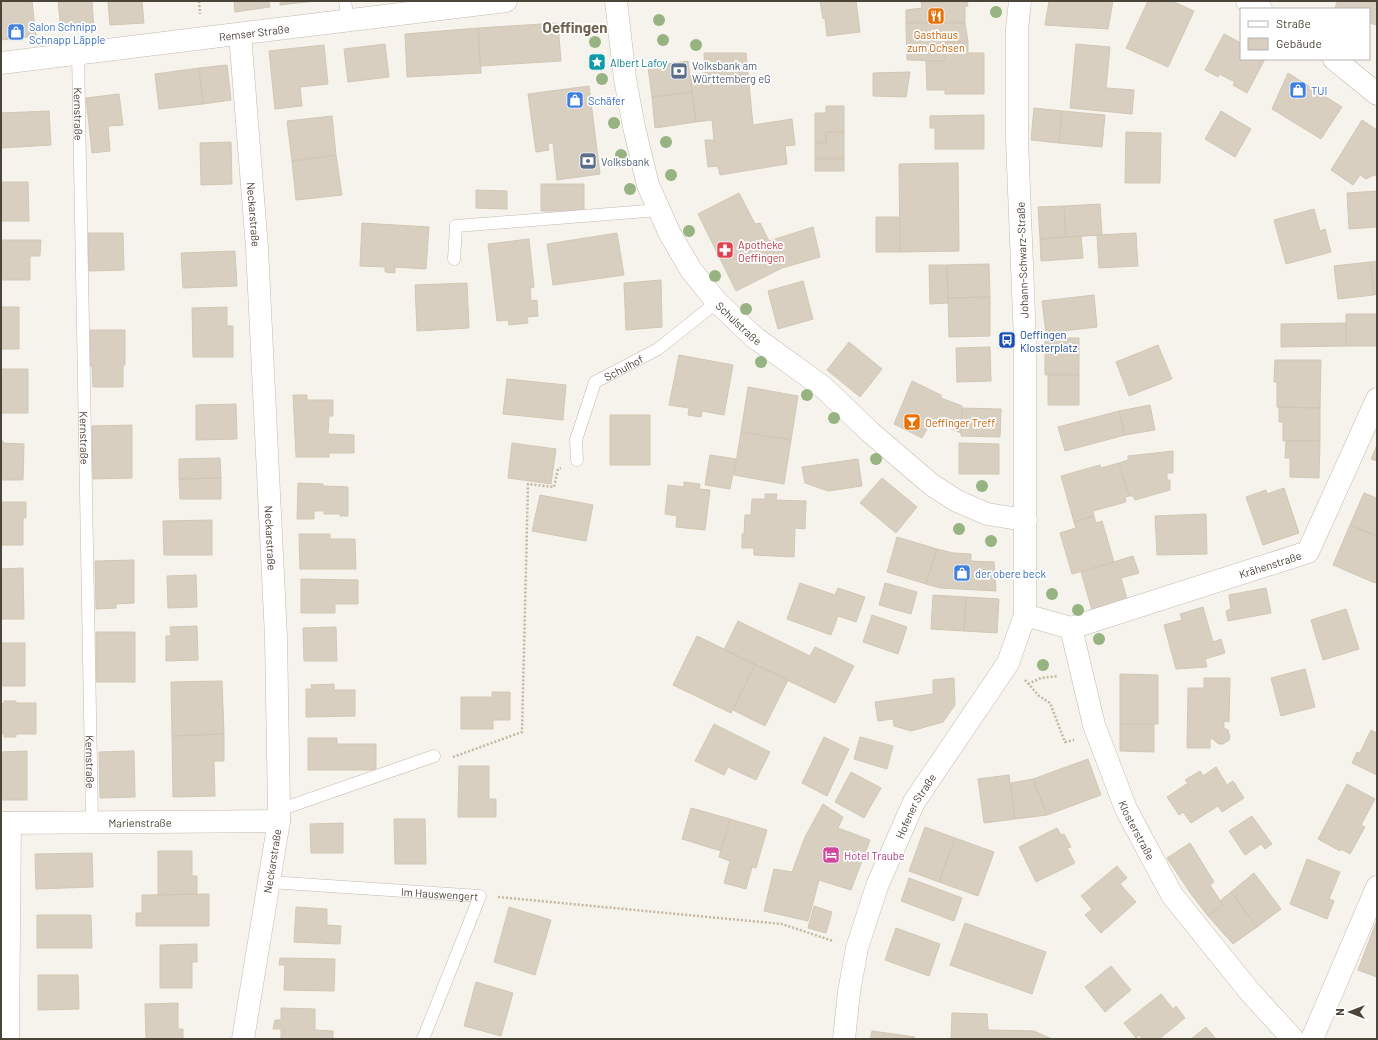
<svg xmlns="http://www.w3.org/2000/svg" width="1378" height="1040" font-family="Barlow,sans-serif">
<style>
.building{fill:#d8cfc1;stroke:#d3c7b4}
.lines{fill:none;stroke-linecap:round;stroke-linejoin:round}
.service-casing{stroke:#c2bbae;stroke-width:13}
.minor-casing{stroke:#c2bbae;stroke-width:23}
.tertiary-casing{stroke:#c2bbae;stroke-width:23}
.path{stroke:#c4b79f;stroke-width:2.5;stroke-dasharray:2 2;stroke-linecap:butt}
.service{stroke:#fff;stroke-width:12}
.minor{stroke:#fff;stroke-width:22}
.tertiary{stroke:#fff;stroke-width:22}
.tree{fill:#97b381}
.labels{text-anchor:middle;dominant-baseline:central;stroke-width:3.5;stroke-linejoin:round;paint-order:stroke}
.shop-label{font-size:11px;fill:#366cbe;stroke:#fff;text-anchor:start}
.street-label{font-size:11px;fill:#4b4439;stroke:#fff}
.food-label{font-size:11px;fill:#c56008;stroke:#fff}
.culture-label{font-size:11px;fill:#0d838f;stroke:#fff;text-anchor:start}
.service-label{font-size:11px;fill:#4e5e75;stroke:#fff;text-anchor:start}
.health-label{font-size:11px;fill:#be3a42;stroke:#fff;text-anchor:start}
.transit-label{font-size:11px;fill:#164399;stroke:#fff;text-anchor:start}
.hotel-label{font-size:11px;fill:#b23c85;stroke:#fff;text-anchor:start}
.district-label{font-size:15px;font-weight:bold;fill:#6e6250;stroke:#fff}
</style>
<rect width="100%" height="100%" fill="#f6f3ec"/>
<path class="building" d="M1,1H32L36,36L1,40Z
M58,1H92L94,30L61,32Z
M108,1H142L144,23L110,25Z
M234,1H269L270,7L235,12Z
M280,1H316L280,5Z
M820,1H856L860,32L827,36L825,18L823,19Z
M921,1H967L968,6L965,7V23H906V10L922,8Z
M1049,1H1113L1108,29L1045,25Z
M1148,1H1154L1158,3L1159,1H1172L1194,11L1168,67L1126,48Z
M1337,1H1377V25L1369,23V9H1335Z
M558,23L561,61L480,66L478,28Z
M906,23H965L968,42H945V61L907,60Z
M478,28L481,73L407,77L405,34Z
M1224,34L1241,43V59H1265L1247,93L1233,85L1235,82L1219,74L1218,77L1205,70Z
M945,42H968V53H984V94H945V90H927L926,61H945Z
M385,44L389,77L348,82L344,49Z
M1076,44L1110,47L1106,88L1134,90L1132,114L1070,108Z
M324,45L328,84L300,87L302,106L275,109L269,51Z
M704,53H746L753,125L792,119L795,145L785,146L787,164L720,175L718,166L708,167L705,140H714L712,120L696,122L690,75L705,73Z
M688,61L692,92L652,97L648,67Z
M227,65L231,100L203,104L199,68Z
M199,68L203,104L159,109L155,74Z
M910,72L906,97L873,96V73Z
M1288,73L1342,107L1321,139L1272,109Z
M589,86L600,174L557,180L553,143L548,144L549,150L536,152L528,94Z
M692,92L696,122L655,128L652,97Z
M119,94L123,125L108,126L110,151L92,153L86,98Z
M826,106H844V132H826V143H815V113H826Z
M1034,108L1062,111L1059,143L1031,140Z
M49,111L51,145L1,148V113Z
M1062,111L1105,115L1102,147L1059,143Z
M1221,111L1251,129L1235,157L1205,139Z
M984,115V149H935V128H930V116Z
M332,116L336,155L292,161L287,121Z
M1362,120L1377,130V176L1374,175L1366,179L1360,175L1353,185L1331,170Z
M826,132H844V159H815V143H826Z
M1126,132L1161,133L1160,183H1125Z
M231,142L232,184L201,185L200,143Z
M336,155L342,195L296,200L292,161Z
M815,159H844V171H815Z
M958,163L959,251L900,252L899,164Z
M1,182H28L29,221H1Z
M541,184H584V211H541Z
M476,190L507,191V209L476,208Z
M1377,191V227L1349,229L1347,193Z
M739,193L755,224L760,223L769,241L813,227L820,257L782,268L736,291L698,214Z
M1100,204L1102,235L1066,237L1064,206Z
M1064,206L1066,237L1040,239L1038,207Z
M1314,209L1320,231L1325,229L1331,252L1286,264L1274,220Z
M876,217H900V252H876Z
M362,223L429,227L426,269L395,267V273L385,272V267L360,266Z
M88,233H123L124,270L89,271Z
M617,233L624,275L553,285L547,244Z
M1136,233L1138,266L1099,268L1097,235Z
M1081,236L1083,258L1041,261L1040,239Z
M529,239L534,287L530,288L531,301L537,300L538,316L527,317L528,323L509,325L508,320L497,321L488,244Z
M1,240H41L40,256H30V280H1Z
M235,251L237,286L183,288L181,253Z
M1377,261V294L1374,295L1370,262Z
M1370,262L1374,295L1338,299L1334,266Z
M989,264L990,297L948,298L947,265Z
M929,265H947L948,303L930,304Z
M661,280L662,327L626,330L624,283Z
M803,281L813,319L778,329L768,291Z
M467,283L469,328L417,331L415,285Z
M1094,295L1097,327L1046,333L1042,301Z
M990,297V336L949,337L948,298Z
M1,307H19V349H1Z
M227,307V326H233V357H193L192,308Z
M1346,314H1377V346H1346Z
M1346,323V346L1281,347V324Z
M90,330H125V365H123V387H93L92,366H90Z
M1045,338H1079V375H1045Z
M849,342L882,369L860,397L827,370Z
M1158,345L1172,379L1129,396L1116,362Z
M990,347L991,381L957,382L956,348Z
M679,355L733,365L724,415L702,411L701,417L688,415L689,408L669,405Z
M1275,360H1321L1320,408L1277,407V382H1274Z
M1,369H28V413H1Z
M1048,375H1079V405H1048Z
M507,379L566,385L563,420L503,414Z
M912,381L941,395V398L962,406L961,433L932,420L922,438L894,424Z
M748,387L798,396L791,440L741,432Z
M293,395H307V400H333V416H329L328,434L354,435V453H329V457H296Z
M236,404L237,439L196,440V405Z
M1150,405L1155,430L1125,435L1119,411Z
M1279,407L1320,408V441H1283V422H1279Z
M962,408L1001,409L1000,437L961,436Z
M1119,411L1125,435L1065,451L1058,427Z
M610,415H650V465H610Z
M132,425V478L93,479L92,426Z
M741,432L791,440L784,484L734,475Z
M1,441H3V443L24,444L23,480H1Z
M1286,441H1320L1319,478L1290,477V458H1285Z
M512,443L556,449L551,484L508,478Z
M959,443L999,444V474H959Z
M1377,445V461L1371,459Z
M1173,451V473H1167V480H1170V490L1135,500L1133,496H1129L1119,463L1128,460V456Z
M710,455L736,459L730,489L705,485Z
M220,458L221,478L179,479V459Z
M858,459L862,486L828,491L805,483L802,467Z
M1119,463L1129,496L1125,497L1126,502L1093,511L1094,516L1074,522L1061,476L1100,465L1101,468Z
M221,478V499H180L179,479Z
M882,478L917,507L896,533L860,503Z
M684,482L700,484L699,489L710,490L705,530L676,527L677,516L665,514L668,485L684,487Z
M298,483L323,484V486L348,487V516H340V514H324V511H314V519H297Z
M1284,488L1299,533L1263,545L1246,497L1266,490L1267,494Z
M1364,493L1377,498V536L1350,525Z
M765,494H777L776,500L806,501L805,529L795,528L794,557L754,555V548H742V534H744L745,515H751L752,499H765Z
M540,495L593,505L586,541L532,531Z
M1,502H26V518H23V545H1Z
M1206,514L1207,554L1157,555L1155,516Z
M1094,516L1096,523L1102,521L1114,562L1072,574L1060,533L1076,528L1074,522Z
M212,520V555H164L163,521Z
M1350,525L1377,536V579L1375,583L1333,565Z
M299,534H330V539H355L356,569H300Z
M897,537L937,549L926,584L887,572Z
M937,549L953,553L971,554V561L994,562L996,591L940,588L926,584Z
M1133,556L1139,573L1121,578L1127,599L1092,610L1081,572Z
M134,560V603L116,604V608L96,609L95,561Z
M23,568L24,619H1V569Z
M196,575L197,607L168,608L167,576Z
M301,579L358,580V604H335V613H301Z
M800,583L835,595L838,588L865,597L856,622L838,616L831,635L787,619Z
M885,583L917,592L911,614L879,605Z
M1266,588L1271,613L1228,621L1226,611L1231,609L1229,595Z
M933,595L966,597L964,631L931,629Z
M966,597L999,599L997,633L964,631Z
M1203,607L1213,642L1221,639L1225,653L1205,659L1207,667L1176,669L1164,625L1182,620L1180,614Z
M1346,609L1359,649L1323,660L1311,620Z
M872,615L907,627L898,654L863,642Z
M738,621L810,656L815,647L854,666L835,703L724,650Z
M197,626L198,660L166,661V636H171L170,627Z
M336,627L337,661H304L303,628Z
M96,632H135V682H96Z
M697,636L755,664L731,713L673,685Z
M1,643H25V686H1Z
M755,664L788,680L765,726L733,710Z
M1305,669L1315,707L1281,716L1271,678Z
M1120,674L1158,675V724H1120Z
M954,678L955,705L943,722L911,731L894,726L893,719L878,721L875,702L933,694V680Z
M1204,678H1230L1229,722L1224,721V728L1228,730L1230,737L1229,740L1223,744H1219L1216,742L1213,739H1210V748H1187L1188,688H1204Z
M222,681L224,734L172,736L171,682Z
M334,684V690H355V716L306,717V689H312L311,685Z
M492,692H510V720H493V729H461V697H492Z
M4,701H16V703H36V734H16V737H4V734H1V704L4,703Z
M714,724L770,752L756,780L728,767L724,775L695,761Z
M1120,724H1154V752L1120,751Z
M1371,730L1377,733V775L1352,763L1357,752L1360,753Z
M224,734V761H214L215,796L173,797L172,736Z
M824,737L849,749L827,796L802,783Z
M860,737L893,746L887,769L854,759Z
M308,738H337V744H376V770H308Z
M27,751V800H1V752Z
M134,751L135,797L100,798L99,752Z
M1088,759L1101,795L1047,815L1033,779Z
M459,766H489V799H496V817H458Z
M1216,767L1227,785L1233,781L1244,798L1222,812L1218,806L1191,823L1183,812L1179,815L1167,797L1188,783L1185,780L1200,771L1203,776Z
M851,772L881,788L864,818L835,802Z
M1009,775L1015,819L984,823L978,779Z
M1033,779L1047,815L1015,819L1011,783Z
M1347,784L1375,799L1361,825L1365,827L1350,854L1341,849L1340,851L1318,839Z
M823,804L843,817L838,828L870,840L851,890L819,880L808,921L764,911L774,869L792,872L805,837Z
M691,808L730,819L721,851L682,839Z
M1252,816L1272,844L1265,849L1261,844L1245,855L1229,831Z
M394,819H425L426,864H395Z
M730,819L767,830L756,868L752,867L746,889L724,883L730,861L719,857Z
M343,823V853H311L310,824Z
M925,827L955,838L939,882L909,871Z
M1057,828L1061,835L1064,834L1071,847L1067,848L1075,863L1036,882L1019,847Z
M955,838L994,852L978,896L939,882Z
M1190,843L1214,882L1210,885L1223,905L1208,916L1191,894L1167,858Z
M158,851H192V876H197V894L158,895Z
M92,853L93,887L36,889L35,854Z
M1307,859L1340,872L1329,899L1334,901L1327,919L1290,904Z
M1117,866L1127,878L1120,884L1136,902L1101,933L1085,915L1092,909L1081,896Z
M1254,873L1281,909L1257,927L1231,892Z
M909,878L962,898L954,921L901,901Z
M1231,892L1257,927L1233,944L1208,916L1223,905L1220,901Z
M209,894V926H136V913H142V895Z
M814,906L832,912L826,933L808,928Z
M296,907L327,909V925L341,926L340,944L294,942Z
M509,907L551,920L535,975L494,962Z
M37,915H91L92,948H37Z
M1377,920V977L1358,970Z
M965,923L1046,952L1032,994L950,965Z
M896,928L940,944L929,976L885,960Z
M197,944V962H192V988H160V945Z
M280,958L335,959L334,991L284,990L285,965H279Z
M1111,966L1131,990L1105,1012L1085,987Z
M38,975H78L79,1009L38,1010Z
M476,982L513,993L501,1036L464,1026Z
M1161,994L1173,1009L1176,1006L1185,1018L1159,1039H1142L1139,1035L1136,1038L1124,1023Z
M178,1003V1029H183V1039H146L145,1004Z
M281,1008L315,1009V1030L333,1031V1039H281V1029H273L275,1020H281Z
M952,1013L987,1014L988,1030L1034,1031L1052,1039H951Z
M1206,1027L1216,1039H1191Z
M872,1031L915,1037L914,1039H870Z"/>
<g class="lines">
<defs>
<g id="service">
<path d="M345,1L348,20"/>
<path id="s1" d="M78,53L92,822"/>
<path d="M454,259L456,226L659,210"/>
<path id="s2" d="M577,460L576,440L595,382L658,349L717,302"/>
<path d="M279,810L434,756"/>
<path id="s3" d="M269,882L480,896L423,1039"/>
</g>
<g id="minor">
<path id="s4" d="M616,1L625,79L634,127L648,185L670,234L691,270L717,302L754,337L823,387L870,432L932,485L957,501L987,514L1026,520"/>
<path id="s5" d="M240,34L257,248L276,637L279,810V821L243,1039"/>
<path id="s6" d="M1,63L506,1"/>
<path id="s7" d="M1025,615L1071,628L1094,725L1126,809L1172,895L1250,992L1293,1039"/>
<path id="s8" d="M1071,628L1308,552L1377,399"/>
<path id="s9" d="M1,823L279,821"/>
<path d="M8,1039L10,823"/>
<path id="s10" d="M844,1039L849,992L857,948L877,886L914,802L1008,663L1025,615V341L1017,140V29L1020,1"/>
<path d="M1312,1039L1377,887"/>
</g>
<path id="tertiary" d="M1247,1L1261,9
M1334,59L1377,94"/>
</defs>
<use href="#service" class="service-casing"/>
<use href="#minor" class="minor-casing"/>
<use href="#tertiary" class="tertiary-casing"/>
<path class="path" d="M199,1L200,14
M1025,680L1039,696L1050,703L1065,742L1074,740
M1028,684L1041,678L1058,676
M453,757L522,732L528,484L554,487L558,469L561,468
M498,897L782,924L833,941"/>
<use href="#service" class="service"/>
<use href="#minor" class="minor"/>
<use href="#tertiary" class="tertiary"/>
</g>
<g class="tree">
<circle cx="996" cy="12" r="6"/>
<circle cx="659" cy="20" r="6"/>
<circle cx="663" cy="40" r="6"/>
<circle cx="595" cy="42" r="6"/>
<circle cx="696" cy="45" r="6"/>
<circle cx="602" cy="79" r="6"/>
<circle cx="614" cy="123" r="6"/>
<circle cx="666" cy="142" r="6"/>
<circle cx="621" cy="155" r="6"/>
<circle cx="671" cy="175" r="6"/>
<circle cx="630" cy="189" r="6"/>
<circle cx="689" cy="231" r="6"/>
<circle cx="715" cy="276" r="6"/>
<circle cx="746" cy="309" r="6"/>
<circle cx="761" cy="362" r="6"/>
<circle cx="807" cy="395" r="6"/>
<circle cx="834" cy="418" r="6"/>
<circle cx="876" cy="459" r="6"/>
<circle cx="982" cy="486" r="6"/>
<circle cx="959" cy="529" r="6"/>
<circle cx="991" cy="541" r="6"/>
<circle cx="1052" cy="594" r="6"/>
<circle cx="1078" cy="610" r="6"/>
<circle cx="1099" cy="639" r="6"/>
<circle cx="1043" cy="665" r="6"/>
</g>
<defs>
<symbol id="restaurant-square" viewBox="-11 -11 22 22"><rect x="-9" y="-9" width="18" height="18" rx="4" fill="#e8710a" stroke="#fff"/><path d="M-5-6h1v4h1v-4h1v4h1v-4h1v5L-1.5 .5V6h-2V.5L-5-1ZM5-6V6H3V1.5H1.5Q1.5-4 5-6Z" fill="#fff"/></symbol>
<symbol id="shop-square" viewBox="-11 -11 22 22"><rect x="-9" y="-9" width="18" height="18" rx="4" fill="#3f7fe0" stroke="#fff"/><path d="M-5-2.5h2.3a2.7 3.5 0 0 1 5.4 0H5L5.5 6h-11ZM-1.5-2.5h3a1.5 2.3 0 0 0-3 0Z" fill="#fff"/></symbol>
<symbol id="sight-square" viewBox="-11 -11 22 22"><rect x="-9" y="-9" width="18" height="18" rx="4" fill="#0f9aa8" stroke="#fff"/><path d="M0-6L1.8-2.2L6-1.7L2.9 1.2L3.7 5.4L0 3.3L-3.7 5.4L-2.9 1.2L-6-1.7L-1.8-2.2Z" fill="#fff"/></symbol>
<symbol id="bank-square" viewBox="-11 -11 22 22"><rect x="-9" y="-9" width="18" height="18" rx="4" fill="#5c6f8a" stroke="#fff"/><path d="M-6-4H6V4H-6ZM0-2.3a2.3 2.3 0 1 0 0 4.6a2.3 2.3 0 1 0 0-4.6Z" fill="#fff"/></symbol>
<symbol id="pharmacy-square" viewBox="-11 -11 22 22"><rect x="-9" y="-9" width="18" height="18" rx="4" fill="#e0444e" stroke="#fff"/><path d="M-2-6h4v4h4v4h-4v4h-4v-4h-4v-4h4Z" fill="#fff"/></symbol>
<symbol id="bus-square" viewBox="-11 -11 22 22"><rect x="-9" y="-9" width="18" height="18" rx="4" fill="#1a4fb4" stroke="#fff"/><path d="M-5-6H5V4H4V6H2V4H-2V6H-4V4H-5ZM-3.5-4V0h7V-4ZM-3.5 1.2v1.5H-2V1.2ZM2 1.2v1.5H3.5V1.2Z" fill="#fff"/></symbol>
<symbol id="bar-square" viewBox="-11 -11 22 22"><rect x="-9" y="-9" width="18" height="18" rx="4" fill="#e8710a" stroke="#fff"/><path d="M-6-5H6L.8 .8V4.5H3.5V6h-7V4.5H-.8V.8Z" fill="#fff"/></symbol>
<symbol id="hotel-square" viewBox="-11 -11 22 22"><rect x="-9" y="-9" width="18" height="18" rx="4" fill="#d1479c" stroke="#fff"/><path d="M-6-4.5h1.5V1H6V5H4.5V3h-9V5H-6ZM-4 0a1.8 1.8 0 1 1 3.6 0ZM.5 0V-2.5h3Q6-2.5 6 0Z" fill="#fff"/></symbol>
</defs>
<g fill-rule="evenodd">
<use href="#restaurant-square" x="926" y="6" width="20" height="20"/>
<use href="#shop-square" x="6" y="22" width="20" height="20"/>
<use href="#sight-square" x="587" y="52" width="20" height="20"/>
<use href="#bank-square" x="669" y="61" width="20" height="20"/>
<use href="#shop-square" x="1288" y="80" width="20" height="20"/>
<use href="#shop-square" x="565" y="90" width="20" height="20"/>
<use href="#bank-square" x="578" y="151" width="20" height="20"/>
<use href="#pharmacy-square" x="715" y="240" width="20" height="20"/>
<use href="#bus-square" x="997" y="330" width="20" height="20"/>
<use href="#bar-square" x="902" y="412" width="20" height="20"/>
<use href="#shop-square" x="952" y="563" width="20" height="20"/>
<use href="#hotel-square" x="821" y="845" width="20" height="20"/>
</g>
<g class="labels">
<g class="shop-label">
<text x="29" y="26">Salon Schnipp<tspan x="29" dy="13">Schnapp Läpple</tspan></text>
<text x="1311" y="90">TUI</text>
<text x="588" y="100">Schäfer</text>
<text x="975" y="573">der obere beck</text>
</g>
<g class="street-label">
<text stroke="none"><textPath href="#s6" startOffset="255">Remser Straße</textPath></text>
<text stroke="none"><textPath href="#s1" startOffset="61">Kernstraße</textPath></text>
<text stroke="none"><textPath href="#s5" startOffset="181">Neckarstraße</textPath></text>
<text transform="translate(1022 260) rotate(-92)">Johann-Schwarz-Straße</text>
<text stroke="none"><textPath href="#s4" startOffset="354">Schulstraße</textPath></text>
<text stroke="none"><textPath href="#s2" startOffset="113">Schulhof</textPath></text>
<text stroke="none"><textPath href="#s1" startOffset="385">Kernstraße</textPath></text>
<text stroke="none"><textPath href="#s5" startOffset="505">Neckarstraße</textPath></text>
<text stroke="none"><textPath href="#s8" startOffset="209">Krähenstraße</textPath></text>
<text stroke="none"><textPath href="#s1" startOffset="709">Kernstraße</textPath></text>
<text stroke="none"><textPath href="#s10" startOffset="246">Hofener Straße</textPath></text>
<text stroke="none"><textPath href="#s9" startOffset="139">Marienstraße</textPath></text>
<text stroke="none"><textPath href="#s7" startOffset="261">Klosterstraße</textPath></text>
<text transform="translate(272 861) rotate(-81)">Neckarstraße</text>
<text stroke="none"><textPath href="#s3" startOffset="171">Im Hauswengert</textPath></text>
</g>
<g class="food-label">
<text x="936" y="34">Gasthaus<tspan x="936" dy="13">zum Ochsen</tspan></text>
<text x="925" y="422" text-anchor="start">Oeffinger Treff</text>
</g>
<g class="culture-label">
<text x="610" y="62">Albert Lafoy</text>
</g>
<g class="service-label">
<text x="692" y="65">Volksbank am<tspan x="692" dy="13">Württemberg eG</tspan></text>
<text x="601" y="161">Volksbank</text>
</g>
<g class="health-label">
<text x="738" y="244">Apotheke<tspan x="738" dy="13">Oeffingen</tspan></text>
</g>
<g class="transit-label">
<text x="1020" y="334">Oeffingen<tspan x="1020" dy="13">Klosterplatz</tspan></text>
</g>
<g class="hotel-label">
<text x="844" y="855">Hotel Traube</text>
</g>
<g class="district-label">
<text x="575" y="27">Oeffingen</text>
</g>
</g>
<rect width="1378" height="1040" fill="none" stroke="#4b4439" stroke-width="4"/>
<rect x="1240" y="8" width="130" height="52" fill="#ffffff" stroke="#b7b4b0"/>
<rect x="1248" y="21" width="20" height="6" fill="#ffffff" stroke="#b7b4b0"/>
<text x="1276" y="28" font-size="12" fill="#4b4439">Straße</text>
<rect x="1248" y="38" width="20" height="12" fill="#d8cfc1" stroke="#b7b4b0"/>
<text x="1276" y="48" font-size="12" fill="#4b4439">Gebäude</text>
<g transform="translate(1350 1012) rotate(270)" stroke="#ffffff" stroke-width="3" paint-order="stroke">
<path d="M0-3L7 15L0 10L-7 15Z" fill="#4b4439"/>
<text y="-6" font-size="11" font-weight="bold" text-anchor="middle" fill="#4b4439">N</text>
</g>
</svg>
